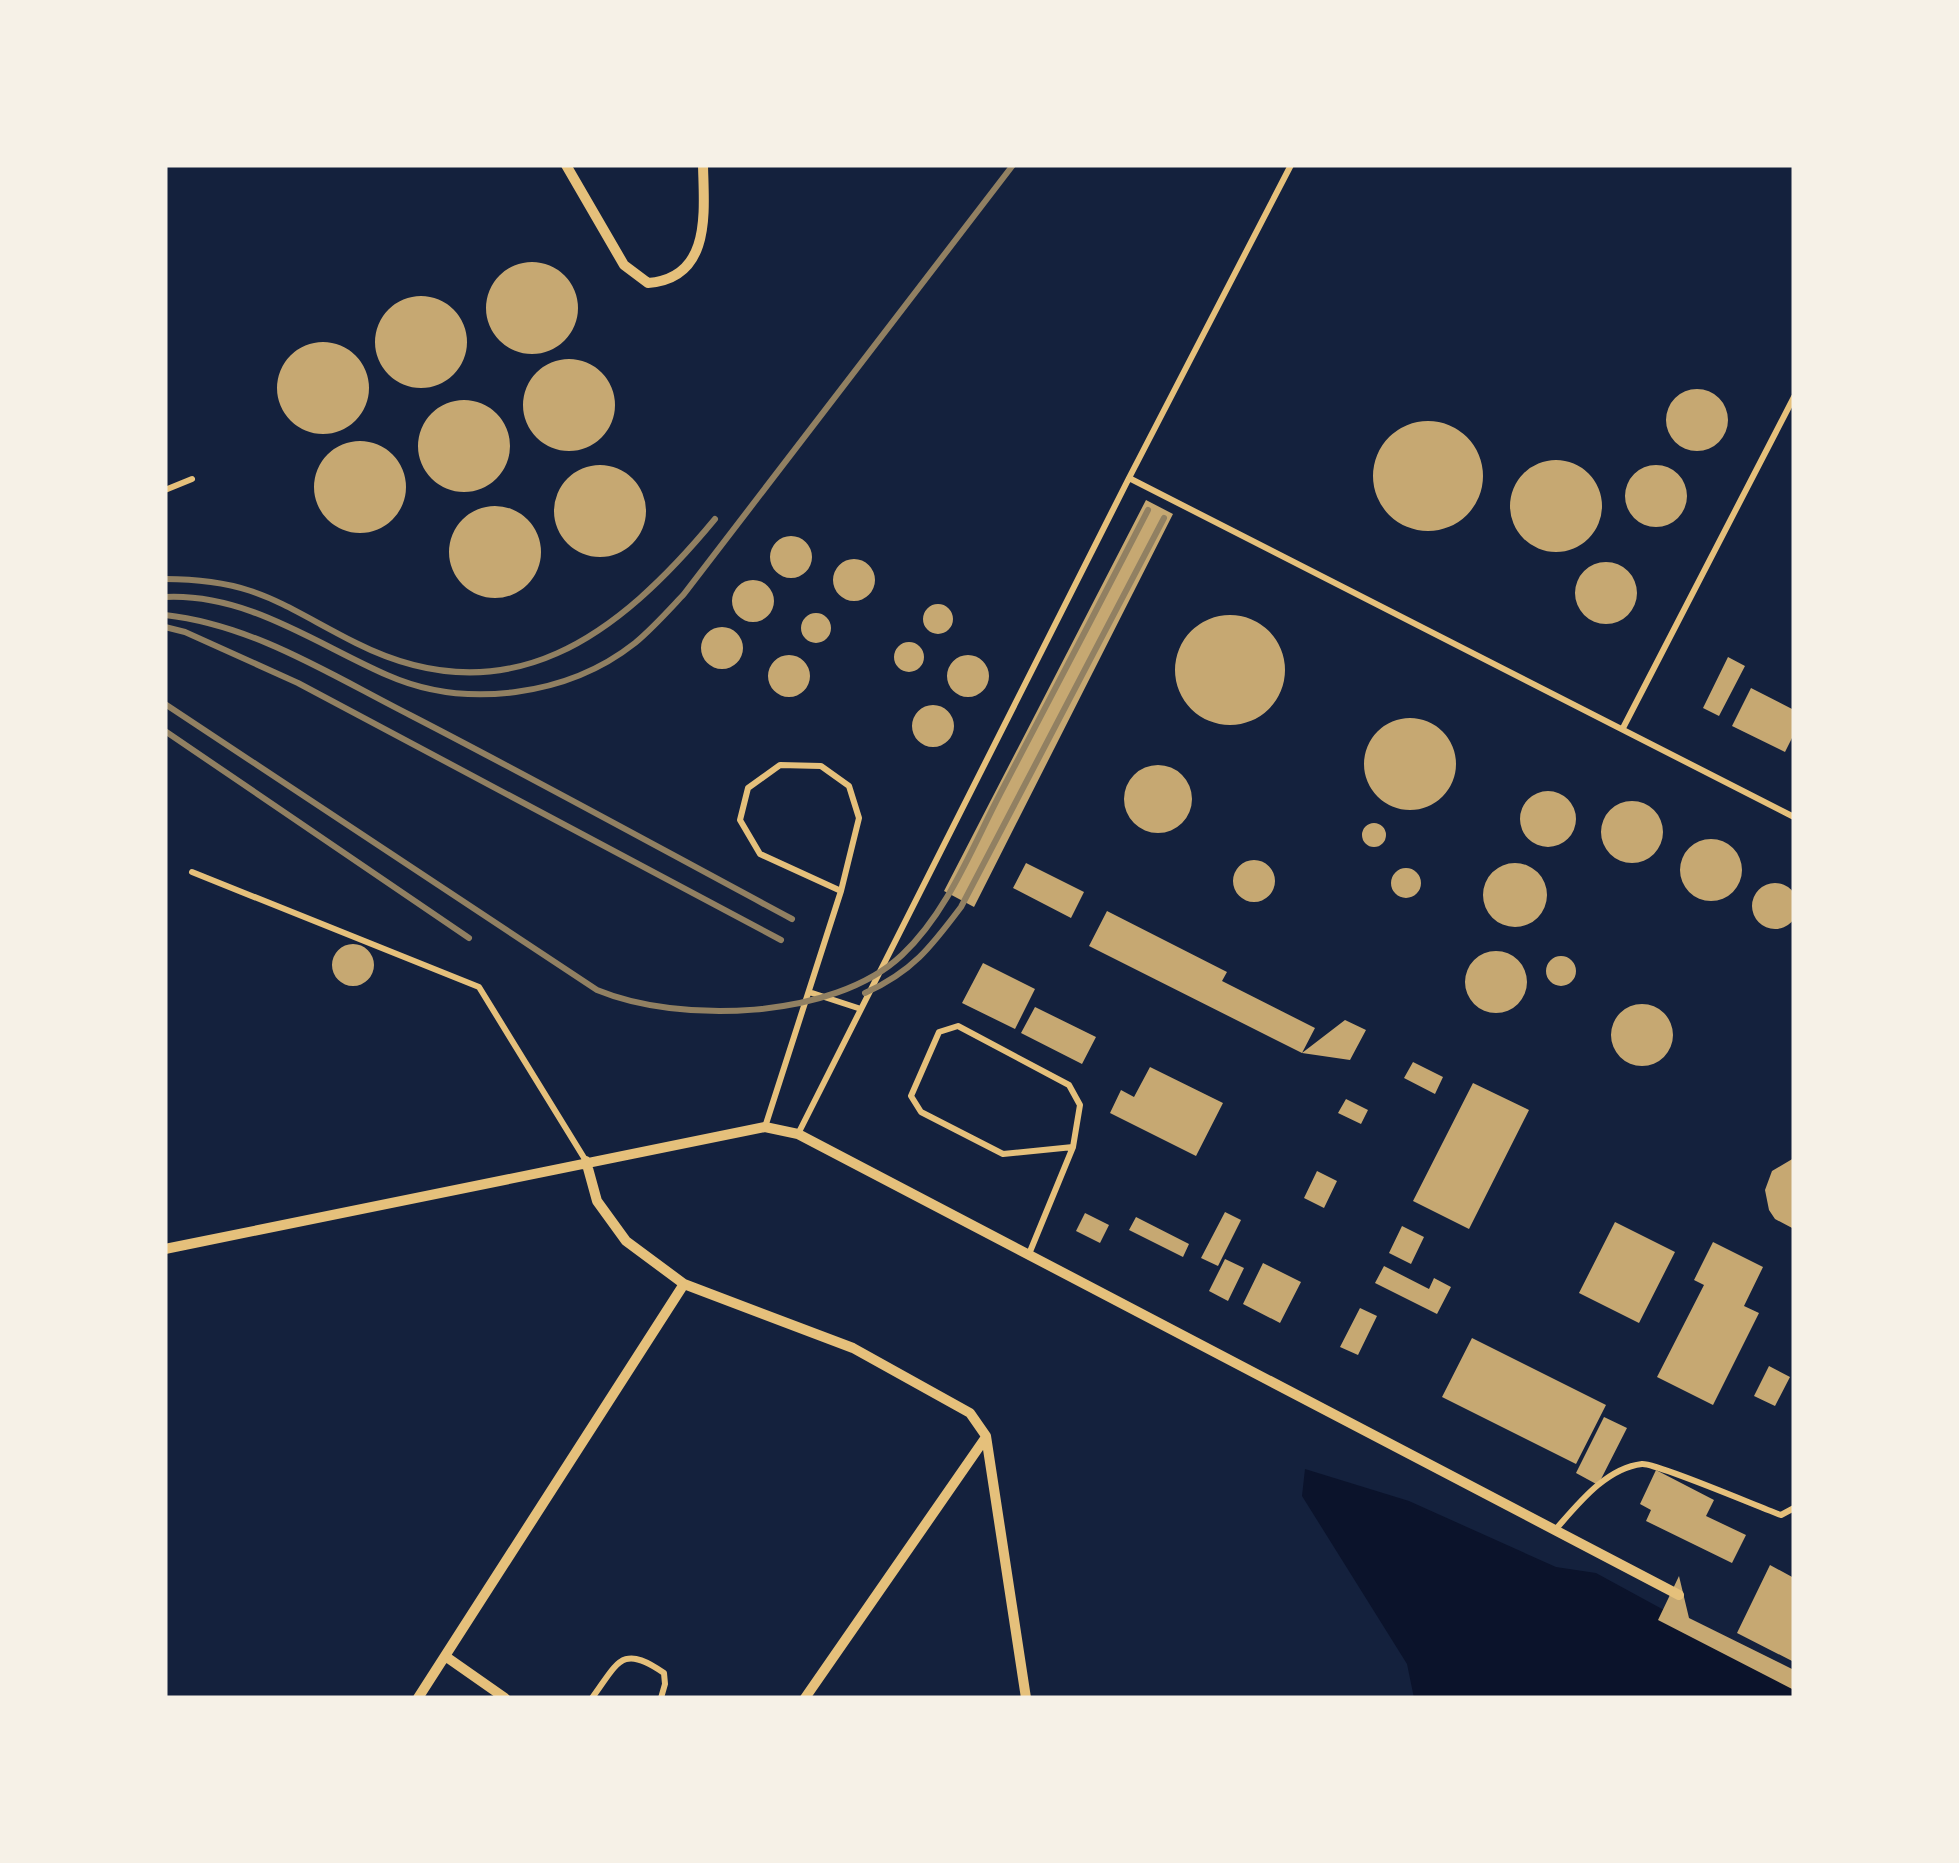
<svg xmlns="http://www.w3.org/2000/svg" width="1959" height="1863" font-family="'IBM Plex Serif',serif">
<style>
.water{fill:#0b132b}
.building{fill:#c6a872}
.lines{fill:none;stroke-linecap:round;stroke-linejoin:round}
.service{stroke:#e5c07b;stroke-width:6}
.minor{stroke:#e5c07b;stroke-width:10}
.rail{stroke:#918062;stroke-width:6}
</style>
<rect width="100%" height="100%" fill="#14213d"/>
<path class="water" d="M1305,1469L1409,1501L1556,1567L1596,1573L1794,1681V1698H1414L1407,1664L1302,1496Z"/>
<path class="building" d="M486 308a46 46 0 1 1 92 0a46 46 0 1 1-92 0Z
M375 342a46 46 0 1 1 92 0a46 46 0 1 1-92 0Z
M277 388a46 46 0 1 1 92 0a46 46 0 1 1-92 0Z
M523 405a46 46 0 1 1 92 0a46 46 0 1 1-92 0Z
M1666 420a31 31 0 1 1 62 0a31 31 0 1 1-62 0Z
M418 446a46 46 0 1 1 92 0a46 46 0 1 1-92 0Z
M1373 476a55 55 0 1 1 110 0a55 55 0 1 1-110 0Z
M314 487a46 46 0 1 1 92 0a46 46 0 1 1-92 0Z
M1510 506a46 46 0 1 1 92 0a46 46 0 1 1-92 0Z
M1625 496a31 31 0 1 1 62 0a31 31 0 1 1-62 0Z
M554 511a46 46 0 1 1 92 0a46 46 0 1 1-92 0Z
M1146,500L1173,514L974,907L944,891Z
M449 552a46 46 0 1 1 92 0a46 46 0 1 1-92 0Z
M770 557a21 21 0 1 1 42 0a21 21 0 1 1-42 0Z
M833 580a21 21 0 1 1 42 0a21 21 0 1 1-42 0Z
M1575 593a31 31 0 1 1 62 0a31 31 0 1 1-62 0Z
M732 601a21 21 0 1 1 42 0a21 21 0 1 1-42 0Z
M923 619a15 15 0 1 1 30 0a15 15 0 1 1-30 0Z
M801 628a15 15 0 1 1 30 0a15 15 0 1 1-30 0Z
M1175 670a55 55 0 1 1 110 0a55 55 0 1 1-110 0Z
M701 648a21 21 0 1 1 42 0a21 21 0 1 1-42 0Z
M894 657a15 15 0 1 1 30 0a15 15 0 1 1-30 0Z
M768 676a21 21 0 1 1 42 0a21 21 0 1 1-42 0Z
M947 676a21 21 0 1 1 42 0a21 21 0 1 1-42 0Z
M1728,657L1745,666L1719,716L1703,708Z
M1751,688L1794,710V734L1785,752L1732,726Z
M912 726a21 21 0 1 1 42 0a21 21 0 1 1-42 0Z
M1364 764a46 46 0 1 1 92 0a46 46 0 1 1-92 0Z
M1124 799a34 34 0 1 1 68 0a34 34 0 1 1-68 0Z
M1520 819a28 28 0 1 1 56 0a28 28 0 1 1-56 0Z
M1601 832a31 31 0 1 1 62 0a31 31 0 1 1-62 0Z
M1362 835a12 12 0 1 1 24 0a12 12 0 1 1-24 0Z
M1680 870a31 31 0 1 1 62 0a31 31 0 1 1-62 0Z
M1233 881a21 21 0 1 1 42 0a21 21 0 1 1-42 0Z
M1026,863L1084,892L1071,918L1013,888Z
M1483 895a32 32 0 1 1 64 0a32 32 0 1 1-64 0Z
M1391 883a15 15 0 1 1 30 0a15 15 0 1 1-30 0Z
M1752 906a23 23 0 1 1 46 0a23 23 0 1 1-46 0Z
M1107,911L1227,972L1222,981L1315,1028L1302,1053L1089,946Z
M332 965a21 21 0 1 1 42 0a21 21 0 1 1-42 0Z
M1465 982a31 31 0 1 1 62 0a31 31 0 1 1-62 0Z
M1546 971a15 15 0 1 1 30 0a15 15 0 1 1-30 0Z
M983,963L1035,989L1015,1029L962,1003Z
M1611 1035a31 31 0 1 1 62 0a31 31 0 1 1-62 0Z
M1035,1007L1096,1037L1082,1064L1021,1033Z
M1345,1020L1366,1030L1350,1060L1302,1053Z
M1413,1062L1443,1077L1435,1094L1404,1078Z
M1150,1067L1223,1103L1196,1156L1110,1113L1121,1090L1134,1097Z
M1473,1083L1529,1110L1469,1229L1413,1201Z
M1346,1099L1368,1110L1361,1124L1338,1113Z
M1794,1158V1229L1775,1219L1769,1210L1765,1190L1772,1171Z
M1317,1171L1337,1181L1324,1208L1304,1198Z
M1225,1212L1241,1220L1218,1266L1201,1258Z
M1085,1213L1109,1225L1100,1243L1076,1231Z
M1136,1217L1189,1244L1183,1257L1129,1230Z
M1615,1222L1675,1252L1639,1323L1579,1293Z
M1402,1226L1424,1237L1411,1264L1389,1253Z
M1713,1242L1763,1267L1744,1306L1759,1313L1713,1405L1657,1377L1704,1285L1694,1280Z
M1225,1259L1244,1268L1228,1301L1209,1291Z
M1263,1263L1301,1282L1280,1323L1243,1304Z
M1384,1266L1429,1289L1434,1278L1451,1287L1437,1314L1375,1283Z
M1360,1308L1377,1316L1358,1355L1340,1347Z
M1472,1338L1606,1405L1576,1464L1442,1397Z
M1769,1366L1790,1377L1775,1406L1754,1396Z
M1604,1417L1627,1428L1598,1485L1576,1473Z
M1656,1470L1714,1500L1706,1516L1746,1535L1732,1563L1646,1521L1651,1510L1640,1504Z
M1770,1565L1794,1578V1662L1737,1633Z
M1679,1576L1689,1618L1794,1670V1690L1658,1620Z"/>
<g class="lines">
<path class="service" d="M1129,478L1794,817
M165,490L192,479
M1623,728L1794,397
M192,872L479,987L586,1161
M809,992L861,1009
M765,1127L841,891L859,818L849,786L821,766L780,765L748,788L740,820L760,854L841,891
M798,1134L1129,478L1291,165
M1029,1254L1073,1147L1080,1105L1069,1085L958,1026L939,1032L911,1096L921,1112L1003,1154L1073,1147
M1556,1529C1578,1504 1606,1468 1642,1464C1656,1463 1759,1507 1781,1515L1794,1508
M592,1698C618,1663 621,1643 664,1673L665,1684L661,1698"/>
<path class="minor" d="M566,165L624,265L648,283C712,278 704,212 703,165
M586,1161L597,1201L626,1241L684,1284L853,1348L970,1413L986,1436L1026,1698
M165,1249L765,1127L798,1134L1679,1595
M445,1656L505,1698
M418,1698L684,1284
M805,1698L986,1437"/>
<path class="rail" d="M165,579C255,579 281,605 356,643C509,720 619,635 715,519
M165,597C247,593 316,644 387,675C466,710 568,696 635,643C653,628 668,611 684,594L1013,165
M165,615C254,625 331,675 410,715C538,781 665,851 792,919
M165,627L185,632L298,683L781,940
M165,704L597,990C679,1024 833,1020 902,955C947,913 972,848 1000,794C1050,699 1099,605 1148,510
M165,731L469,938
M865,993C912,972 931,947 961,907L1164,518"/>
</g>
<rect width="1959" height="1863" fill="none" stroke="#f6f1e7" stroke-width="335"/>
</svg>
